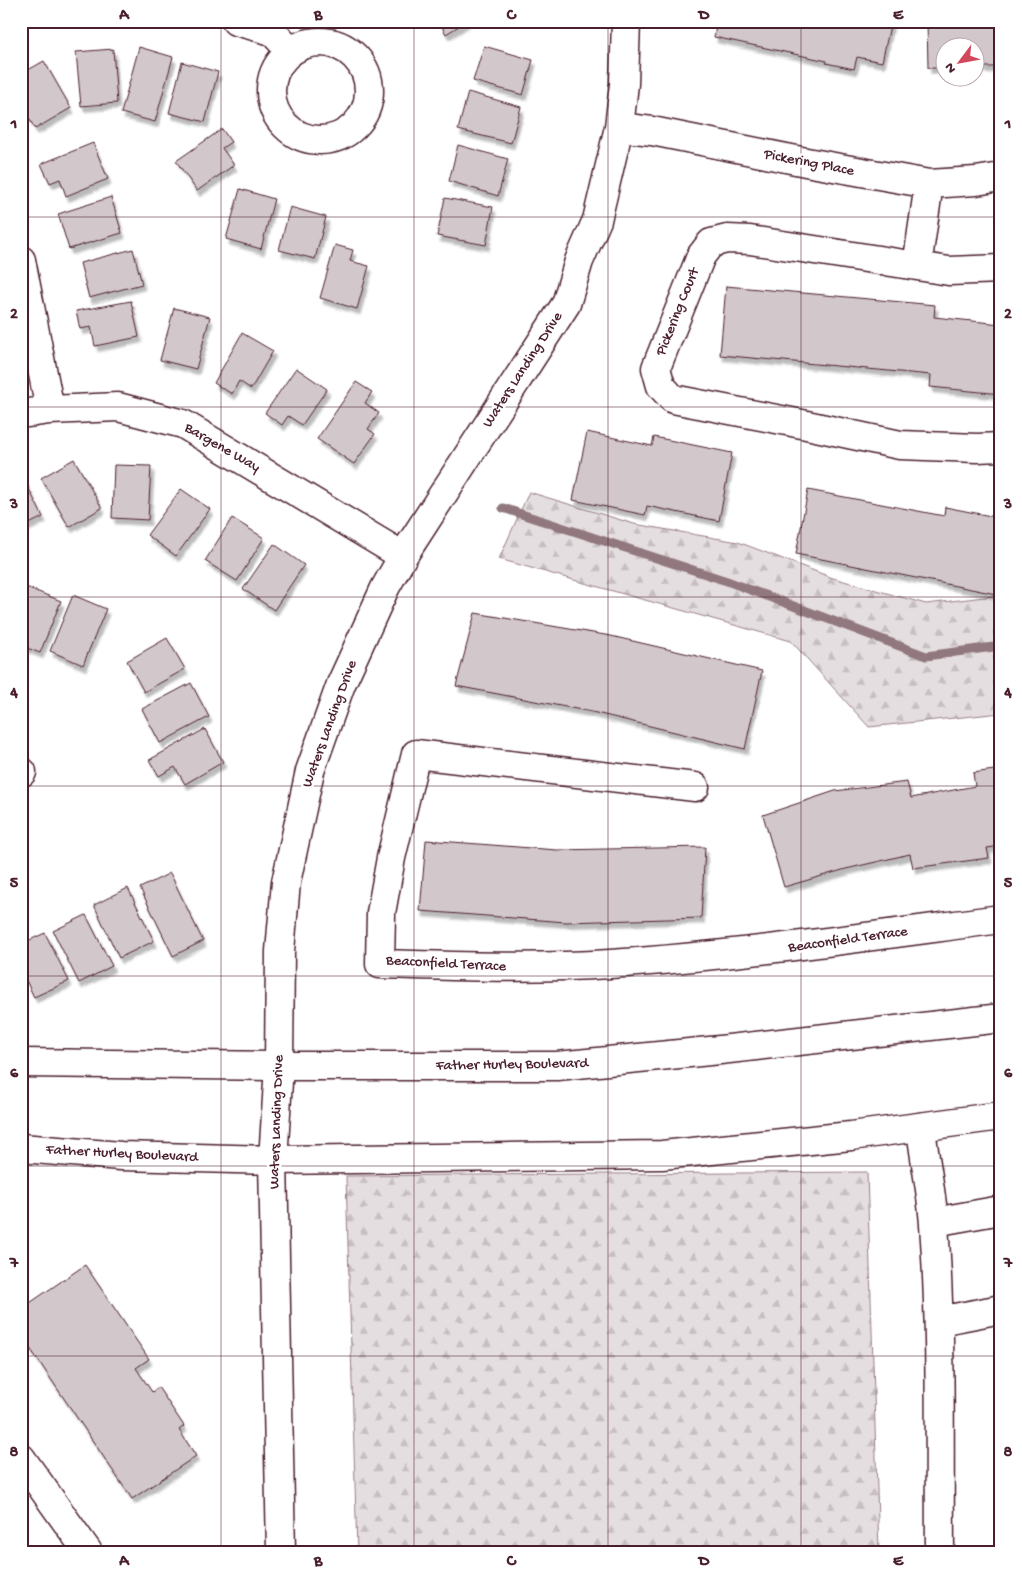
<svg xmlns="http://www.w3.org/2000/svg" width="1022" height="1573" font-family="'Gochi Hand',sans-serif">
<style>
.forest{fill:url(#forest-firs);stroke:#987e86}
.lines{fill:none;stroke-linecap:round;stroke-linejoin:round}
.stream{stroke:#91787e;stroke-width:9}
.building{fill:#d2c7cb;stroke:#4a1f2b;filter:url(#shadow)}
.minor-casing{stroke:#4a1f2b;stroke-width:31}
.major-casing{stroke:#4a1f2b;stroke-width:31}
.minor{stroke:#fff;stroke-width:28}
.major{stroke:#fff;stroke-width:28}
.grid{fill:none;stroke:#4a1f2b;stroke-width:1;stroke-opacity:0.55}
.labels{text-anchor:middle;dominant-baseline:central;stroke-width:5;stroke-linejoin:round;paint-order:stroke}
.street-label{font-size:15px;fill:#4a1f2b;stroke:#fff}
.neatline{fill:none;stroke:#4a1f2b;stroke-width:2}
.grid-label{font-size:16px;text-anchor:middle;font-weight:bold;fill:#4a1f2b}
</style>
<defs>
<pattern id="forest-firs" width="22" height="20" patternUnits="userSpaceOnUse" patternTransform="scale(1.25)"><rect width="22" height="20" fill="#e5dee0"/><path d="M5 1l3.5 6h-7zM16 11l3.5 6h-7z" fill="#c6bec0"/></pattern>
<filter id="shadow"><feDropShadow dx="3" dy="5.5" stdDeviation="1" flood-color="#0004"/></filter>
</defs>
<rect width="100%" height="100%" fill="#fff"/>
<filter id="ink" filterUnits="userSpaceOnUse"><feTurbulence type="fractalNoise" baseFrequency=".02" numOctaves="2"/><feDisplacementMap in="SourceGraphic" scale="10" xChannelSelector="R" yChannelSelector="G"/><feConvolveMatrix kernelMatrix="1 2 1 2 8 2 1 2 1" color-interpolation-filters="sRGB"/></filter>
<g filter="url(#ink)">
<path class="forest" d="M529,492L634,524L738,542L833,578L926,604L1001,595V713L869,727L791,641L499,559Z
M867,1172L879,1552H357L346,1176Z"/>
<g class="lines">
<path class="stream" d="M503,508L727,581L926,656L1001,646"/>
</g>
<path class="building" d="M439,21H467L446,34Z
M717,21H891L882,62L857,57L854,69L826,63L827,61L714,37Z
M927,21H955V23L1001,21V67H974V48H944V68H928Z
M484,46L533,60L523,95L473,81Z
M139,47L173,57L155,122L121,113Z
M113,49L117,103L81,106L76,52Z
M44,61L71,108L35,129L21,104V74Z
M182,62L218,72L205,122L169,113Z
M468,92L521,107L511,143L458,130Z
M222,129L231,142L222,148L234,165L197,191L176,161Z
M93,143L108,179L66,196L60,179L50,183L41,164Z
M458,145L508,159L498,196L449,181Z
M240,189L274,199L261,249L226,239Z
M111,197L122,233L69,249L58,214Z
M445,198L493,207L486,245L437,236Z
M290,207L326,217L315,259L279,250Z
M335,245L353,250L350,261L369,266L357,309L320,298Z
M133,249L142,284L89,298L80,263Z
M726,286L935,305L934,317L1001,324V394L930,387L931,375L720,355Z
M131,301L139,337L95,346L91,327L80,329L76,311Z
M174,308L210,317L196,369L160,360Z
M242,333L273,351L251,389L239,381L232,394L214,383Z
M296,368L327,389L302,425L288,416L282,425L265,413Z
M356,382L372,392L365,403L379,413L368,429L375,434L354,464L317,439Z
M587,432L652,446L654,437L732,453L719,521L647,506L645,515L573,500Z
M74,459L102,508L69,527L41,478Z
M114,465L151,466L148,520L112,518Z
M21,473L43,517L21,528Z
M181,489L210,509L176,556L147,535Z
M808,490L944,516L945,507L1001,518V595L796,554Z
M232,518L264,538L237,581L205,561Z
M274,544L304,565L274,610L243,589Z
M26,587L61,601L40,653L22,646L27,636L21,634V598Z
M73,595L106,609L83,665L50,651Z
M475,613L611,636L762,671L745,749L592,712L456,686Z
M167,638L185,669L144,692L127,661Z
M191,683L209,717L160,743L142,709Z
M205,729L223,762L185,784L175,767L159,776L149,760Z
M1001,769V846L987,848L989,858L913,868L910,854L846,869L784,887L763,815L835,791L907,782L911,798L975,786L973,773Z
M426,840L557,850L705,847L701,918L566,922L420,911Z
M170,873L203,941L173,956L140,888Z
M128,888L154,941L119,958L94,905Z
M86,915L112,966L79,983L53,931Z
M45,933L69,981L34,997L21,970V944Z
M85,1265L149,1359L136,1368L152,1392L158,1387L184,1426L179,1430L196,1456L132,1499L21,1335V1309Z"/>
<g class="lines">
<defs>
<path id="minor" d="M236,21L272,31L290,51
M271 91a49 49 0 1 1 98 0a49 49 0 1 1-98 0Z
M619,127L652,131L806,162L929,184L976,181L1001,177
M21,260L50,410
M917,266L929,184
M1001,269L949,271L750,240L727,239L711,243L701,256L656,368L661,386L673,399L802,424L900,445L977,448L1001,447
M21,414L50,410L118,407L183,424L403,556
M21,772H22
M695,787L416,754L391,858L381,913L380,964C457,966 533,969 610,964C741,955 871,936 1001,919
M921,1127C924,1159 932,1192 934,1225C942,1334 939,1443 940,1552
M934,1222L1001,1210
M939,1321L1001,1309
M21,1458L88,1552
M281,1552L273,1160L279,1066L280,951L286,882L310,771L341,684L385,588L403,556L566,304L579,261L597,220L619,127L624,84L626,21"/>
<path id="major" d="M21,1063L279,1066H557L720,1050L1001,1018
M21,1148L121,1156L273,1160L662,1155L851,1136L1001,1116"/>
</defs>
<use href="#minor" class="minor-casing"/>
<use href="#major" class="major-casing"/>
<use href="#minor" class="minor"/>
<use href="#major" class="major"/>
</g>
</g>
<path class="grid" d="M221,21V1552M414,21V1552M608,21V1552M801,21V1552M21,217H1001M21,407H1001M21,597H1001M21,786H1001M21,976H1001M21,1166H1001M21,1356H1001"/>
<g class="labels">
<g class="street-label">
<text transform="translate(809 163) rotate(11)">Pickering Place</text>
<text transform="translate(678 312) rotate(-68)">Pickering Court</text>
<text transform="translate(523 370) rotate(-57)">Waters Landing Drive</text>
<text transform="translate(222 448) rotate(30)">Bargene Way</text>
<text transform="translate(330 724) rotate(-70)">Waters Landing Drive</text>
<text transform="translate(848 940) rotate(-8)">Beaconfield Terrace</text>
<text transform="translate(446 964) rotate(3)">Beaconfield Terrace</text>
<text transform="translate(512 1065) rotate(-1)">Father Hurley Boulevard</text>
<text transform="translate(277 1122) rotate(-88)">Waters Landing Drive</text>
<text transform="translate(122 1154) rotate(3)">Father Hurley Boulevard</text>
</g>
</g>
<rect width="1022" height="1573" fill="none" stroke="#fff" stroke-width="55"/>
<g transform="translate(960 62) rotate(238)"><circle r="24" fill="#ffffff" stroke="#b7a5aa"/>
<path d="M0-4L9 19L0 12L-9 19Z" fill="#d1495b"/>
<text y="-8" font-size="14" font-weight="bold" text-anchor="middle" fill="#4a1f2b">N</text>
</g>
<rect x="28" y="28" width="966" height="1518" class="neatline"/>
<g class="grid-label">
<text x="124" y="19">A</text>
<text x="318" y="19">B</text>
<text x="511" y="19">C</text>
<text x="704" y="19">D</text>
<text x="898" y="19">E</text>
<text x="14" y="128">1</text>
<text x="1008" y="128">1</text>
<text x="14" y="318">2</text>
<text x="1008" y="318">2</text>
<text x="14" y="508">3</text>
<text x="1008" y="508">3</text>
<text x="14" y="697">4</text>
<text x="1008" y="697">4</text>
<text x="14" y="887">5</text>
<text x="1008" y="887">5</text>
<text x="14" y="1077">6</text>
<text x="1008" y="1077">6</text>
<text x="14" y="1267">7</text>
<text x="1008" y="1267">7</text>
<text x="14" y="1456">8</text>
<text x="1008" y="1456">8</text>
<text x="124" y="1565">A</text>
<text x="318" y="1565">B</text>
<text x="511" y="1565">C</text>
<text x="704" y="1565">D</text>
<text x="898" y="1565">E</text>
</g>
</svg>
